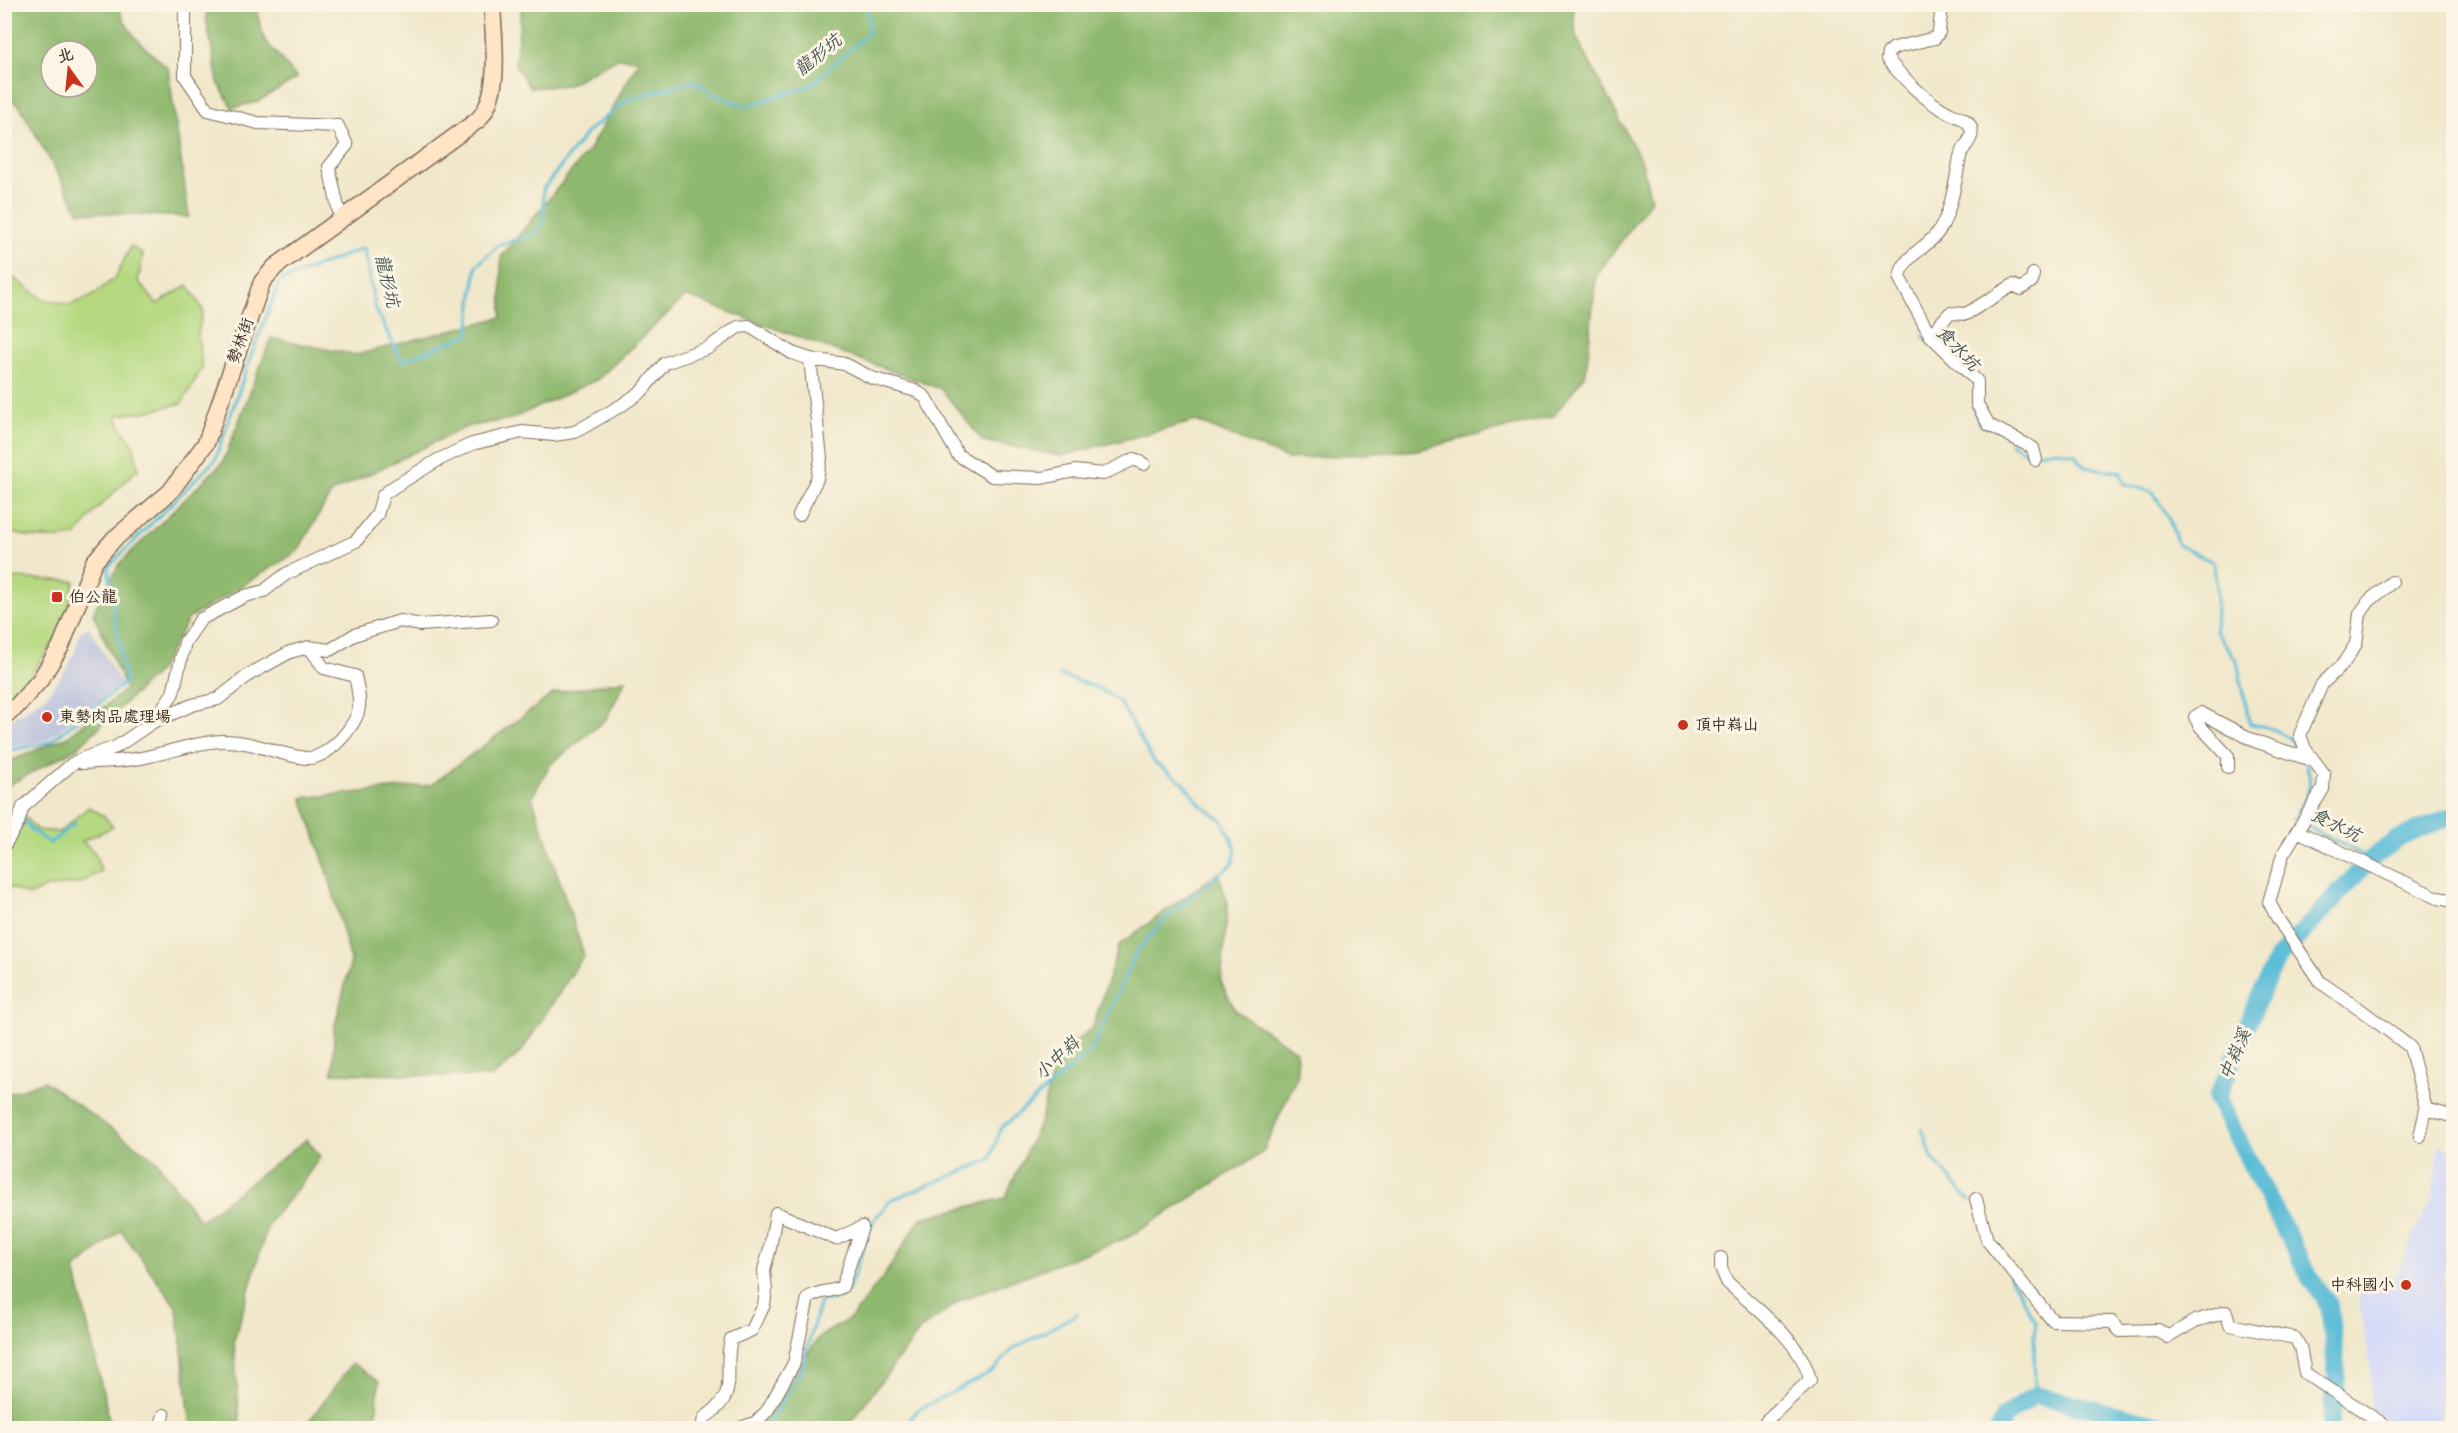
<svg xmlns="http://www.w3.org/2000/svg" width="2458" height="1433" font-family="Kalam,'LXGW WenKai TC',sans-serif">
<style>
.built{fill:#d3d9f9}
.industrial{fill:#bcc3de}
.green{fill:#b5d981;stroke:#788250;stroke-width:1.5}
.forest{fill:#90b96f;stroke:#667246;stroke-width:1.5;fill-rule:evenodd}
.lines{fill:none;stroke-linecap:round;stroke-linejoin:round}
.stream{stroke:#59bbd7;stroke-width:3}
.river{stroke:#59bbd7;stroke-width:18}
.street-casing{stroke:#7b6c5b;stroke-width:14}
.secondary-casing{stroke:#7b6c5b;stroke-width:19}
.street{stroke:#fff;stroke-width:12}
.secondary{stroke:#ffe4c6;stroke-width:16}
.poi-dot{fill:#c8321e;stroke:#fcf5e5;stroke-width:2}
.labels{text-anchor:middle;dominant-baseline:central;stroke-width:6;stroke-linejoin:round;paint-order:stroke}
.street-label{font-size:16px;fill:#3b2a1e;stroke:#fcf5e5}
.poi-label{font-size:16px;fill:#3b2a1e;stroke:#fcf5e5;text-anchor:start}
.water-label{font-size:18px;font-style:italic;fill:#445656;stroke:#fcf5e5}
</style>
<rect width="100%" height="100%" fill="#fcf5e5"/>
<filter id="ink" filterUnits="userSpaceOnUse"><feTurbulence type="fractalNoise" baseFrequency=".0167" numOctaves="2"/><feDisplacementMap in="SourceGraphic" scale="12" xChannelSelector="R" yChannelSelector="G"/><feConvolveMatrix kernelMatrix="1 2 1 2 8 2 1 2 1" color-interpolation-filters="sRGB"/></filter>
<filter id="wash" filterUnits="userSpaceOnUse"><feTurbulence type="fractalNoise" baseFrequency=".008" numOctaves="4" result="noise"/><feDisplacementMap in="SourceGraphic" scale="24" xChannelSelector="R" yChannelSelector="G"/><feGaussianBlur stdDeviation="1.35" result="paint"/><feColorMatrix in="noise" values="0 0 0 0 0 0 0 0 0 0 0 0 0 0 0 0 0 1.4 0 .05"/><feComposite in="paint" operator="in"/></filter>
<g filter="url(#wash)">
<rect width="100%" height="100%" fill="#f1e8cb"/>
<path class="built" d="M2439,1143L2453,1151V1252L2442,1279L2453,1293L2454,1326L2439,1428H2394L2371,1410L2370,1365L2359,1304L2360,1290L2375,1273L2394,1278L2433,1194Z"/>
<path class="industrial" d="M89,627L121,684L48,739L5,749L4,724L46,696L67,668L75,652L80,632Z"/>
<path class="green" d="M131,246L143,255L138,281L157,304L188,285L203,310L198,334L202,368L182,403L144,412L117,415L122,429L134,446L138,469L95,511L76,536C52,540 28,539 5,530V272L43,299L70,305L92,296L116,277Z
M5,576L11,578L75,581L63,628L18,694L10,698L5,691Z
M89,807L104,816L113,827L82,841L95,853L101,871L81,883L44,888L29,896L12,888L5,889V822L16,808L37,830L59,832Z"/>
<path class="forest" d="M4,5H118C125,32 147,50 168,68L189,217L79,212L19,105L5,97ZM51,51H87V87H51Z
M208,5H255L264,39L297,78L257,102L232,108L218,82L206,18Z
M522,5H1573L1576,36L1642,163L1651,200L1596,276L1586,373L1554,416L1418,450L1288,459L1196,421L1061,456L983,441L941,389L686,296L598,379L511,419L466,427L332,492L297,552L189,618L158,672L76,749L5,787V763L67,737L126,689L93,613L119,564L223,462L271,338L356,355L502,317L501,257L589,150L639,60L618,58L567,85L530,88L515,65Z
M626,680L606,719L550,765L532,797L584,955L521,1052L492,1077L333,1073L334,1029L351,961L329,877L302,798L431,785L554,693Z
M1218,873L1228,903L1221,982L1235,1010L1296,1051L1298,1074L1263,1152L1129,1237L963,1299L921,1329L846,1428H757L819,1337L851,1318L884,1276L921,1218L1005,1198L1041,1119L1056,1058L1093,1027L1119,945Z
M44,1081L156,1160L200,1221L307,1139L320,1157L301,1184L268,1224L234,1341L240,1428H191L177,1308L121,1230L75,1269L111,1428H7L5,1425V1095Z
M352,1363L379,1381L376,1419L373,1428H304Z"/>
<g class="lines">
<path class="stream" d="M1923,335L1933,346
M1973,407L1979,423L1984,426
M2010,443L2030,454
M2037,453L2057,450L2075,454L2085,467L2120,472L2125,484L2153,492L2169,519L2178,545L2213,562L2217,587L2215,630L2237,661L2250,724C2269,726 2291,734 2300,751
M4,752L50,742L125,683L108,567L215,460L253,350L280,281L364,248L375,308L402,361L469,334L476,266L499,245L532,235L544,222L543,189L588,131L628,99L694,81L717,96L746,106L810,86L869,32L867,4
M4,812L16,816
M22,819L31,830L50,843L75,823
M2298,822L2293,819C2306,800 2316,785 2305,762
M2304,825L2371,859
M1922,1128L1932,1158L1971,1202
M2009,1275L2036,1322L2034,1337L2035,1395
M761,1428L768,1425L801,1371L820,1301L837,1298L847,1293L874,1220L891,1200L990,1160L1001,1128L1091,1051L1137,951L1167,917L1233,863L1236,849L1223,821L1200,804L1184,783L1154,762L1119,701L1098,688L1060,675
M903,1428L918,1410L993,1371L1013,1349L1077,1314"/>
<path class="river" d="M1999,1428L2004,1417L2035,1395L2173,1428
M2330,1428L2337,1376L2329,1305L2310,1278L2217,1099L2258,999L2277,959L2371,859L2399,838L2454,815"/>
</g>
</g>
<g filter="url(#ink)">
<g class="lines">
<defs>
<path id="street" d="M185,4V76L208,110L258,123L338,126L347,145L329,167L341,221
M1942,4L1939,32L1935,38L1894,48L1888,53L1887,59C1905,80 1924,100 1949,113C1956,117 1968,118 1971,128C1975,139 1962,147 1960,157C1956,178 1951,213 1939,231C1927,249 1901,256 1900,279L1930,335L1977,381V404L1989,425L2033,448L2036,460
M1930,335L1950,313L1966,314L2013,285L2021,289L2032,281L2033,274
M799,515L817,479L821,458L810,359
M2392,582L2369,601L2360,614L2356,644L2343,664L2322,684L2300,735L2305,749L2324,774L2323,789L2283,854L2269,902L2278,919L2320,982L2365,1013L2410,1047L2426,1109L2454,1117
M153,722L173,693L185,642L201,619L245,596L264,591L286,574L356,541L377,515L383,495L392,488L438,460L472,444L522,432L554,435L575,432L622,405L642,391L665,363L708,348L738,327L749,326L792,353L810,359L845,364L872,378L916,391L925,397L958,455L992,476L1042,478L1075,471L1103,474L1134,459L1144,464
M82,763C104,761 129,762 150,756C174,751 197,742 222,741C252,740 277,755 306,758C327,760 357,726 359,707C360,697 357,685 355,676L324,668L309,647
M2228,767V756L2200,726L2195,717L2201,713L2255,741L2314,761
M2297,831L2438,898L2454,901
M4,846L18,823L23,807L72,764L81,759L116,747L153,722L192,705L218,699L250,674L290,652L309,647L330,650L354,635L400,621L421,625L491,620
M2420,1136L2426,1109
M1976,1199L1987,1240L2053,1321L2112,1322L2120,1331L2158,1330L2168,1337L2195,1321L2226,1312L2230,1325L2295,1338L2300,1347L2305,1373L2389,1428
M1721,1258V1268L1727,1282C1755,1308 1802,1341 1810,1380L1768,1419L1762,1428
M160,1428L164,1415
M702,1428L704,1418C742,1393 722,1375 731,1339L752,1330L764,1305L766,1290L764,1270L770,1248L776,1213L836,1239L862,1227
M740,1428L755,1423L767,1411L794,1363L808,1298C818,1290 830,1293 842,1287L862,1227"/>
<path id="secondary" d="M4,716L15,708L40,680L61,646L94,562L114,539L170,492L206,443L262,282L275,267L478,120C503,93 493,39 492,4"/>
</defs>
<use href="#street" class="street-casing"/>
<use href="#secondary" class="secondary-casing"/>
<use href="#street" class="street"/>
<use href="#secondary" class="secondary"/>
</g>
</g>
<g class="poi-dot">
<rect x="51" y="591" width="12" height="12" rx="3"/>
<circle cx="47" cy="717" r="6"/>
<circle cx="1683" cy="725" r="6"/>
<circle cx="2406" cy="1285" r="6"/>
</g>
<g class="labels">
<g class="street-label">
<text transform="translate(241 341) rotate(-70)">勢林街</text>
</g>
<g class="poi-label">
<text x="69" y="597">伯公龍</text>
<text x="59" y="717">東勢肉品處理場</text>
<text x="1695" y="725">頂中嵙山</text>
<text x="2394" y="1285" text-anchor="end">中科國小</text>
</g>
<g class="water-label">
<text transform="translate(819 56) rotate(-39)">龍形坑</text>
<text transform="translate(386 281) rotate(77)">龍形坑</text>
<text transform="translate(1957 349) rotate(47)">食水坑</text>
<text transform="translate(2335 826) rotate(27)">食水坑</text>
<text transform="translate(2236 1055) rotate(-67)">中嵙溪</text>
<text transform="translate(1058 1059) rotate(-43)">小中嵙</text>
</g>
</g>
<rect width="2458" height="1433" fill="none" stroke="#fcf5e5" stroke-width="24"/>
<g transform="translate(69 69) rotate(345)"><circle r="28" fill="#fcf5e5" stroke="#afa495" stroke-width="1.5"/>
<path d="M0-4.5L10 22L0 15L-10 22Z" fill="#c8321e"/>
<text y="-9" font-size="16" font-weight="bold" text-anchor="middle" fill="#3b2a1e">北</text>
</g>
</svg>
